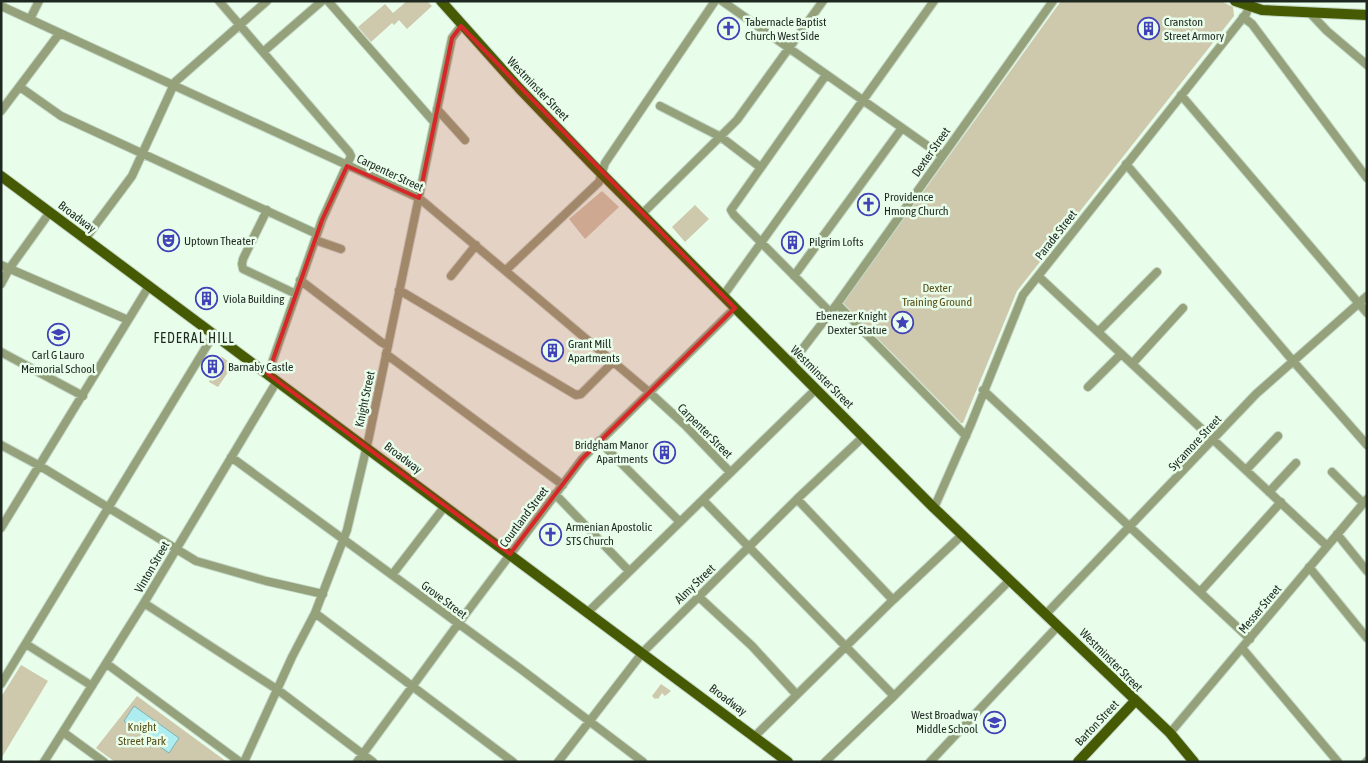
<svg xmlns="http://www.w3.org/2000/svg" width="1368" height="763" font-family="'Asap Condensed',sans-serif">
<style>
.green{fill:#cec8ac}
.water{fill:#adedf0;stroke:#82b2b2}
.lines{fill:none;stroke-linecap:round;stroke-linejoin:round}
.minor-casing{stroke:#c4d7c6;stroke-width:10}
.major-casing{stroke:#c4d7c6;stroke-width:12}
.minor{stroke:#94a17b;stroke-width:8}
.major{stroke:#465a04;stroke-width:10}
.marked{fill:#d62828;fill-opacity:0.2;stroke:#d62828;stroke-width:4;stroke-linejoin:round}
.labels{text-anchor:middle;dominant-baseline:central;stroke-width:5;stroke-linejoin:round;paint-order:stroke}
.poi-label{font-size:12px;fill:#1e2820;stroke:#e8feeb;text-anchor:start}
.street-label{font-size:12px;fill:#1e2820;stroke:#e8feeb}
.park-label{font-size:12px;fill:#5b5018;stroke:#e8feeb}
.neighbourhood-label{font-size:14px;letter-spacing:1px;fill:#1e2820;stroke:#e8feeb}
</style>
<rect width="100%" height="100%" fill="#e8feeb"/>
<path class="green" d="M407,1H427L432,6L407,29L399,20L394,25L392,23L371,42L358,27L385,4L393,13Z
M1061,1H1221L1233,7L1234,16L1017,291L963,423H961L843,303Z
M602,191L619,207L585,239L569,219Z
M695,205L709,219L685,242L672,227Z
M221,356L233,365L218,387L209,382L210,380L213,381L220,377L221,372L220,369L223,366L222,363L223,361Z
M21,665L48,681L2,757L1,697Z
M661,684L671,691L665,696L662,693L658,699L656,698L655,699L652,696Z
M137,696L227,762H115L96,748Z"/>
<path class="water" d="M134,706L179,738L169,753L124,721Z"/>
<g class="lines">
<defs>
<path id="minor" d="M219,1L349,152L351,156L322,220L268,374
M328,1L434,122
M722,1L942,156
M1,6L419,198L649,392L685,425L730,472
M1310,13L1327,31L1367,65
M1243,17L1252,24L1367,178
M30,19L39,1
M263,52L322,1
M826,75L731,210L734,215L830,312
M20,87L61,116L317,234
M1181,95L1367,313
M660,106L721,137L760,167
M437,109L465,140
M1,111L59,34
M1126,164L1293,361L1367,445
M267,210L243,259L242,264L243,269L296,294
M642,214L737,120L823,1
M85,239L132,176L175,82L267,1
M315,240L341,249
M1,265L128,320
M506,270L599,182L605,163L715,1
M451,276L476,245
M794,276L902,128
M1038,276L1327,546
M300,280L381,342L388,346
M1,284L9,269L50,212
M399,290L576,395L581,394L613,362
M723,296L934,1
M837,304L966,436
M1098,332L1157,272
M1,352L83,396
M386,354L563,485
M790,363L797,356L837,304L1053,1
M1132,364L1183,308
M1088,387L1121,354
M983,390L1250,639
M599,441L680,522
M1,445L40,466L196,561L266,581L323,594
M231,457L522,670L643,762
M1246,470L1278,436
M1332,472L1363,503
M1269,492L1296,463
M555,494L629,571
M797,499L893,600
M703,500L894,696
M934,508L971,424L1023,295L1246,14L1249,7
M1,528L149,286
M1337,534L1367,571
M1309,567L1367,638
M392,575L445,506
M1200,592L1281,502
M699,597L752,646L796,694
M144,603L278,690L373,762
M588,612L816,389
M315,613L513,762
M1046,614L1256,394L1367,296
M26,644L92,686
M1242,648L1338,762
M107,664L240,762
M1,684L214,334
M63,732L104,762
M1170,733L1367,499
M755,736L893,600L962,535
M44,762L144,603L277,381
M244,762L292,657L315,613L347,530L369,437L452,38L461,26
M357,762L458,624L582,459L735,308
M558,762L643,652L797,499L863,437
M825,762L894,696L1010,580
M930,762L1058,626
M1366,762L1367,761"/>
<path id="major" d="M441,1L519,88L592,164L934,508L1170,733L1194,762
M1235,1L1262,10L1367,15
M1,176L788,762
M1078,762L1135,701"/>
</defs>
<use href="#minor" class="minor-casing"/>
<use href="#major" class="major-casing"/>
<use href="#minor" class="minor"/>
<use href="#major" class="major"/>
</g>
<path class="marked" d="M461,26L735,308L582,459L510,554L268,374L322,220L347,166L419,198L452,38Z"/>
<defs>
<symbol id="church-ring" viewBox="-11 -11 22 22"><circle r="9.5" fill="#e8feeb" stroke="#4241b7" stroke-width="1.5"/><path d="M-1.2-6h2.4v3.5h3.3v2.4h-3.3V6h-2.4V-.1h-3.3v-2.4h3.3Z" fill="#4241b7"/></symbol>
<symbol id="building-ring" viewBox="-11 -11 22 22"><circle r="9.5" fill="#e8feeb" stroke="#4241b7" stroke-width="1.5"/><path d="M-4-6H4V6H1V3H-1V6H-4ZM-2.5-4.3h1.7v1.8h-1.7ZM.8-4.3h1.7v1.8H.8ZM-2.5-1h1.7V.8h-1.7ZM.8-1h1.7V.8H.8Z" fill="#4241b7"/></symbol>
<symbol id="theatre-ring" viewBox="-11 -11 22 22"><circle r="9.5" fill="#e8feeb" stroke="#4241b7" stroke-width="1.5"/><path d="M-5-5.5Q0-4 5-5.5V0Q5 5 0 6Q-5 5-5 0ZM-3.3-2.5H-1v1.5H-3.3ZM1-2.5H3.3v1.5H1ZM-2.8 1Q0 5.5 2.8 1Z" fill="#4241b7"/></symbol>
<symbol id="sight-ring" viewBox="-11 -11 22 22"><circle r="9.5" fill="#e8feeb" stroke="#4241b7" stroke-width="1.5"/><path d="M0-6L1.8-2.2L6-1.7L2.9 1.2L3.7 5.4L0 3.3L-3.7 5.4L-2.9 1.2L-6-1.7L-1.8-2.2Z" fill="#4241b7"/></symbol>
<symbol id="school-ring" viewBox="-11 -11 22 22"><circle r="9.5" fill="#e8feeb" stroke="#4241b7" stroke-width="1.5"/><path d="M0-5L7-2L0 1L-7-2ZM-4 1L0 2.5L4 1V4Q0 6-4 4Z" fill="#4241b7"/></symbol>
</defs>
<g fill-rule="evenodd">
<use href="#church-ring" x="716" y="16" width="25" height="25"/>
<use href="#building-ring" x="1136" y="16" width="25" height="25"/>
<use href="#church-ring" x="856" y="192" width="25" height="25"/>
<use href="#theatre-ring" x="156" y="228" width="25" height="25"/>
<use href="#building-ring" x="780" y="230" width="25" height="25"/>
<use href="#building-ring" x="194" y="286" width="25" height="25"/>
<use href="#sight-ring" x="890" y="310" width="25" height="25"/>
<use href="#school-ring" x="46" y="322" width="25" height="25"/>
<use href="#building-ring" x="540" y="338" width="25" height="25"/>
<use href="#building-ring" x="200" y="354" width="25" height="25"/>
<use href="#building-ring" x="652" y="440" width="25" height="25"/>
<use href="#church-ring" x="538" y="522" width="25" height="25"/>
<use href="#school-ring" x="982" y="710" width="25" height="25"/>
</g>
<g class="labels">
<g class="poi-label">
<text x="745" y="22">Tabernacle Baptist<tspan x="745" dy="14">Church West Side</tspan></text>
<text x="1164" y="22">Cranston<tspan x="1164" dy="14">Street Armory</tspan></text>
<text x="884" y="197">Providence<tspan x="884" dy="14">Hmong Church</tspan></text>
<text x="184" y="241">Uptown Theater</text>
<text x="809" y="242">Pilgrim Lofts</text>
<text x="223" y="299">Viola Building</text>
<text x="887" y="316" text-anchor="end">Ebenezer Knight<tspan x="887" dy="14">Dexter Statue</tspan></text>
<text x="568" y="344">Grant Mill<tspan x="568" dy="14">Apartments</tspan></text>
<text x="58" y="355" text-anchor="middle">Carl G Lauro<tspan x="58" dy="14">Memorial School</tspan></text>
<text x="228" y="367">Barnaby Castle</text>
<text x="648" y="445" text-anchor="end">Bridgham Manor<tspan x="648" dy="14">Apartments</tspan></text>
<text x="566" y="527">Armenian Apostolic<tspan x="566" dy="14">STS Church</tspan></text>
<text x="978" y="715" text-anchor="end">West Broadway<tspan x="978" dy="14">Middle School</tspan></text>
</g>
<g class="street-label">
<text transform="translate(538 89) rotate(46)">Westminster Street</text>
<text transform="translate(931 152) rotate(-55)">Dexter Street</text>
<text transform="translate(390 173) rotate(25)">Carpenter Street</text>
<text transform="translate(77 217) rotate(37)">Broadway</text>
<text transform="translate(1056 235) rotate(-52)">Parade Street</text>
<text transform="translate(822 377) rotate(45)">Westminster Street</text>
<text transform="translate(365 399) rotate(-78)">Knight Street</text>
<text transform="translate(705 431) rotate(45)">Carpenter Street</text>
<text transform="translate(1195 443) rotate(-47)">Sycamore Street</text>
<text transform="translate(403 458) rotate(37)">Broadway</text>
<text transform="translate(524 517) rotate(-53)">Courtland Street</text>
<text transform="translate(152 567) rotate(-60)">Vinton Street</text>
<text transform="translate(695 584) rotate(-44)">Almy Street</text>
<text transform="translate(444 600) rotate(37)">Grove Street</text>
<text transform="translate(1260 609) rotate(-50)">Messer Street</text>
<text transform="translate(1111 660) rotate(45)">Westminster Street</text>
<text transform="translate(728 700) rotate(37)">Broadway</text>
<text transform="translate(1097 723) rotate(-47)">Barton Street</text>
</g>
<g class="park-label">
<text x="937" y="288">Dexter<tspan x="937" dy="14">Training Ground</tspan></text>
<text x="142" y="727">Knight<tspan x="142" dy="14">Street Park</tspan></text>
</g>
<g class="neighbourhood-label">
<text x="194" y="338">FEDERAL HILL</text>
</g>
</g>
<rect width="1368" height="763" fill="none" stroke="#1e2820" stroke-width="5"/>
</svg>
